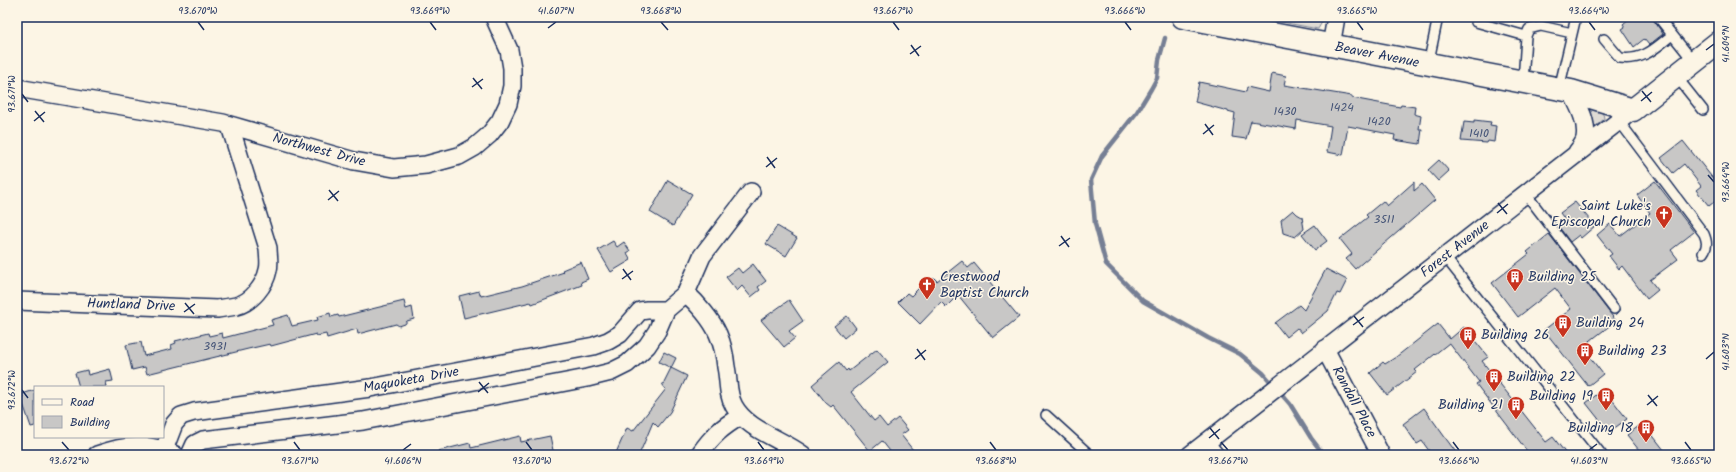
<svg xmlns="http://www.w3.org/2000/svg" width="1736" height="472" font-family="Kalam,sans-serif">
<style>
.green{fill:#dfdbd4;stroke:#7d8599}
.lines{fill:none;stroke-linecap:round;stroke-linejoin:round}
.stream{stroke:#767f94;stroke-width:4.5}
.building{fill:#c8c7c6;stroke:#1b2f5e}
.service-casing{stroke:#1b2f5e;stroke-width:12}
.minor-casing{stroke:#1b2f5e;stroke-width:20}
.secondary-casing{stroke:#1b2f5e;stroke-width:25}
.service{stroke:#fcf5e5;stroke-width:9}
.minor{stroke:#fcf5e5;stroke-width:17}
.secondary{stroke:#fcf5e5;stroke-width:22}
.ticks{fill:none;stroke:#1b2f5e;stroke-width:1.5}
.labels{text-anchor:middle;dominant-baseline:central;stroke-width:3;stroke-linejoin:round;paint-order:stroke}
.number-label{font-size:12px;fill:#465578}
.street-label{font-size:14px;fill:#1b2f5e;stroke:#fcf5e5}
.poi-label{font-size:14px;fill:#1b2f5e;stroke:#fcf5e5;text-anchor:start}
.neatline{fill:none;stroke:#1b2f5e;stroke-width:1.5}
.ticks-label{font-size:10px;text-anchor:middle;fill:#1b2f5e}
</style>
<rect width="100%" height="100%" fill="#fcf5e5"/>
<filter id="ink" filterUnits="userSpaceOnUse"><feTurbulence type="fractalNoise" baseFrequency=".025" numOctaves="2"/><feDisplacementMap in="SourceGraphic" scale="8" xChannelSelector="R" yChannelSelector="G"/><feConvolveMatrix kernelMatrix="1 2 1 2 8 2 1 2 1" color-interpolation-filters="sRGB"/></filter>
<g filter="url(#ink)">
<path class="green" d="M1256,17H1321L1322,22L1318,29Z
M1589,109C1596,109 1604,110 1604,119L1596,126H1593Z"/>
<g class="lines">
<path class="stream" d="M1165,38L1159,60L1157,78L1151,89L1137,112L1102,156L1091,180L1095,224L1106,264L1143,301L1208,338L1240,354L1263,373L1290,404L1311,438L1324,455"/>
</g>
<path class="building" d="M1631,17H1652L1663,34L1649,45L1644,39L1634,47L1622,29L1625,27L1623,24Z
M1272,73L1286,76L1284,85L1352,96V98L1400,107L1401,105L1415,107L1414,114L1421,116L1419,129H1422L1420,144L1394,140L1395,135L1348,126L1343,155L1327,152L1331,126L1297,120L1296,129L1251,121L1246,139L1232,137L1235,113L1195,102L1199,82L1246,92L1247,87L1269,92Z
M1474,120L1491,122L1490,125L1496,126L1494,142L1488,141L1487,143L1461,141L1464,122L1474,123Z
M1683,141L1719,186V198L1709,206L1696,190L1701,186L1684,164L1673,173L1661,158Z
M1439,160L1449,171L1438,181L1428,170Z
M668,180L692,194L673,226L650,212Z
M1655,181L1694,232L1671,250L1678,259L1650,280L1658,290L1647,299L1622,266L1619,269L1609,256L1612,254L1597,235L1610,224L1620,236L1650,213L1637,195Z
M1414,182V191L1422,184L1435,200L1355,269L1346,259L1352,254L1340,239L1368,217L1366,215L1383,201L1387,206Z
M1575,202L1595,226L1581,238L1579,235L1570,242L1559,227L1566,221L1560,213Z
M1293,210L1297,214L1302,217L1304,229L1295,237L1283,233L1281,220Z
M1315,225L1327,241L1315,250L1302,234Z
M777,226L797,238L786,256L766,244Z
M1549,234L1616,321L1582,347L1603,374L1588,386L1544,330L1571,309L1555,288L1518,317L1492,283L1529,254L1527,252Z
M613,241L617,247L624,242L630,251L627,253L631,260L611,272L598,250Z
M962,261L968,268L974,263L1019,317L993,338L958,295L946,307L941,302L920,324L898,302L907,293L911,296L924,283L927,285L934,278L937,281Z
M581,262L588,279L581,282L582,285L532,304L531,302L464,318L459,296L479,291L481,296L522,286L564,272L562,270Z
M753,264L766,281L758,287L760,290L751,297L742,286L737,291L726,277L738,268L742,273Z
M1326,269L1347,280L1340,294L1337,293L1328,311L1301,333L1297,328L1286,337L1275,323L1299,305L1304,310Z
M789,300L803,321L789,331L795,338L784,347L761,320Z
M404,301L406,309L412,307L414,319L407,321L405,324L399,326L396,324L358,334L357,329L327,338L326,334L317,336L316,334L271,346L270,344L248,349L147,374L145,367L132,370L126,345L141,342L144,356L172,349L171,345L176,343L175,341L208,333L209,336L222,333L223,338L273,325L271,320L288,315L292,326L318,320L317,317L330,313L331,317L338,315L339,317Z
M847,316L856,328L844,338L834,326Z
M1438,324L1450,339L1464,327L1488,357L1482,361L1546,442L1553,437L1567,455H1530L1476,384L1479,382L1449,343L1415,370L1417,372L1387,395L1370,373L1383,362L1385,364L1396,357Z
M877,349L888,362L851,392L874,421L879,417L887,427L898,418L908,430L901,435L917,455H893L882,441L870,451L833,405L831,407L826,403L812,385L839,362L846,371L848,369L849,371Z
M664,352L676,358L671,368L659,362Z
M671,368L687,376L670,412L658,427L653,422L639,455H615L627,428L633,431L666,389L662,386Z
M110,369L113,381L106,382L107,387H79L75,373L87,370L88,375Z
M1604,389L1627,419L1609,432L1586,403Z
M35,390V426L31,427L21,398L23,397L22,394Z
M1424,408L1444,436L1458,455H1432L1422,441L1417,444L1403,424Z
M1643,423L1668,455H1643L1627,435Z
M520,436L521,442L550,436L554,455H439L438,451L470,443L471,448Z"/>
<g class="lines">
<defs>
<path id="service" d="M1477,17L1476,22L1526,36
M1658,17L1694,62
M1604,39L1620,58C1644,61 1655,48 1672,35
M1428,65L1438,17
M1676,76L1703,110
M1523,82L1526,36L1529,29L1541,26L1572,33
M1559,89L1576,17
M1619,121L1704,234C1707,241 1708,246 1703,253
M1526,194L1614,309
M1445,257L1602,455
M1046,415L1090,455
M1209,441L1220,455"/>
<path id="minor" d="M1331,46L1336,17
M17,88L223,123L354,161L394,168L426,165L459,156L475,147L489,135L500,121L508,104L512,86V68L509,50L494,17
M1571,91C1578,105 1588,122 1585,138C1584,143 1580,148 1577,152
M686,293C697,303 712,320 718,334C722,343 725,357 726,367C729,380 727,394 734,406C747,430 782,439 803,455
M17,301L217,309C224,308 230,307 236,306C252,302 265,285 268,270C270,263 268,255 268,248L230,126
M1325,349L1381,455
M164,450L174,424L181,416L194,412L370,388L594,346L608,341L620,334L640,311L647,310H666
M97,455C124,445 149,442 175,455
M190,455L195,444L203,440L363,421L587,378L611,372L627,364L647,346L657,331L666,310L686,293L702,256L751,192
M699,455C712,436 722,427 741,416
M1190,455L1633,110"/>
<path id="secondary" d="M1183,17L1571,91L1633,110L1719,42"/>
</defs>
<use href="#service" class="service-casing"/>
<use href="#minor" class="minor-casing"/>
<use href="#secondary" class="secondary-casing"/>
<use href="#service" class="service"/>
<use href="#minor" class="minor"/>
<use href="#secondary" class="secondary"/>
</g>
</g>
<path class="ticks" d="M198,22L204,30M430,22L436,30M661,22L668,30M893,22L899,30M1125,22L1131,30M1357,22L1363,30M1589,22L1595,30M548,28L556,22M911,45L919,56M1706,50L1714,44M910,54L921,46M473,78L482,89M472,87L483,79M1642,91L1651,102M22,94L28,102M1641,101L1652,92M35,111L44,122M34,121L45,112M1205,124L1213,135M1203,134L1214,125M767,157L775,168M766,167L777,158M1708,175L1714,182M329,190L338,201M328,200L339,191M1498,203L1507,214M1497,213L1508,204M1061,236L1069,247M1059,246L1070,238M623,269L631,280M622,279L633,271M185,303L194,314M184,312L195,304M1354,316L1363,327M1353,325L1364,317M917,349L925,360M915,359L926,350M1706,359L1714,352M479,382L488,393M22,390L28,398M478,392L489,383M1648,395L1657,406M1647,405L1658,396M1210,428L1219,439M1209,438L1220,429M62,442L69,450M294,442L300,450M526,442L532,450M758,442L764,450M990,442L996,450M1221,442L1228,450M1453,442L1459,450M1685,442L1691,450M403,450L411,444M1589,450L1597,444"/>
<defs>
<symbol id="church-pin" viewBox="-11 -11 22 30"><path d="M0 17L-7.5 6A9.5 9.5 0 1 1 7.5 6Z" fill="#c8321e" stroke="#fcf5e5"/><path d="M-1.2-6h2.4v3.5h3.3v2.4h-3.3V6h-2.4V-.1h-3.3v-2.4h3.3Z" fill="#fff"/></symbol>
<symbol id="building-pin" viewBox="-11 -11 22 30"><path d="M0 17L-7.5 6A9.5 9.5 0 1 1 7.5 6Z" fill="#c8321e" stroke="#fcf5e5"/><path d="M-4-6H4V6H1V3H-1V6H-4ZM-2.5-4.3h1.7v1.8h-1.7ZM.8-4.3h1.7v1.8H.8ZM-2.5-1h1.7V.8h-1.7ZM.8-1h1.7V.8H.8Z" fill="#fff"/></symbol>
</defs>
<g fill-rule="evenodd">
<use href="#church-pin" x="1654" y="204" width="20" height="27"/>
<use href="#building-pin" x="1505" y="267" width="20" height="27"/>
<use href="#church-pin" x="917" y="275" width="20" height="27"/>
<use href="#building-pin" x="1553" y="313" width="20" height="27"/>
<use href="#building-pin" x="1458" y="325" width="20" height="27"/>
<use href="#building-pin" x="1575" y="341" width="20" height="27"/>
<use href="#building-pin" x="1484" y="367" width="20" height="27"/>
<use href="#building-pin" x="1596" y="386" width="20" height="27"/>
<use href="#building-pin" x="1506" y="395" width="20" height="27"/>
<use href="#building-pin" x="1636" y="418" width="20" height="27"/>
</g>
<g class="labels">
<g class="number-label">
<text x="1342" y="107">1424</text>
<text x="1285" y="111">1430</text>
<text x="1379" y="121">1420</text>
<text x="1479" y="133">1410</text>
<text x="1384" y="219">3511</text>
<text x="215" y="346">3931</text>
</g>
<g class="street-label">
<text transform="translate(1377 55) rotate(11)">Beaver Avenue</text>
<text transform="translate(319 150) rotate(15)">Northwest Drive</text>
<text transform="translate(1455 249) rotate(-38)">Forest Avenue</text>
<text transform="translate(131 305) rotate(2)">Huntland Drive</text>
<text transform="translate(411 380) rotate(-10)">Maquoketa Drive</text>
<text transform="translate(1354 402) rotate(62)">Randall Place</text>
</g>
<g class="poi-label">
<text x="1651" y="206" text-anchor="end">Saint Luke's<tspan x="1651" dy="16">Episcopal Church</tspan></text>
<text x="940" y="277">Crestwood<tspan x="940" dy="16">Baptist Church</tspan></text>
<text x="1528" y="277">Building 25</text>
<text x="1576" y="323">Building 24</text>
<text x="1481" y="335">Building 26</text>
<text x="1598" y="351">Building 23</text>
<text x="1507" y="377">Building 22</text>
<text x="1593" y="396" text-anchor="end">Building 19</text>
<text x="1503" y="405" text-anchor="end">Building 21</text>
<text x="1633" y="428" text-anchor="end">Building 18</text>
</g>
</g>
<rect width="1736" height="472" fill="none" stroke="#fcf5e5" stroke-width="44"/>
<rect x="34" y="386" width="130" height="52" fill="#fcf5e5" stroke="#a2a6af"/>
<rect x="42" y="399" width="20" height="6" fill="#fcf5e5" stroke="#a2a6af"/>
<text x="70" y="406" font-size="12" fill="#1b2f5e">Road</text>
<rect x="42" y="416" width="20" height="12" fill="#c8c7c6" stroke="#a2a6af"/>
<text x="70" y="426" font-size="12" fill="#1b2f5e">Building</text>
<rect x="22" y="22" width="1692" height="428" class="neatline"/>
<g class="ticks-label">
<text x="198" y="14">93.670°W</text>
<text x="430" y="14">93.669°W</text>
<text x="556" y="14">41.607°N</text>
<text x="661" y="14">93.668°W</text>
<text x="893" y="14">93.667°W</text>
<text x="1125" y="14">93.666°W</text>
<text x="1357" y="14">93.665°W</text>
<text x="1589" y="14">93.664°W</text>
<text transform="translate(1725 44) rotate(-90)" y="4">41.604°N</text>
<text transform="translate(11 94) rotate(-90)" y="4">93.671°W</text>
<text transform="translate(1725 182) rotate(-90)" y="4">93.664°W</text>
<text transform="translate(1725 352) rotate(-90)" y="4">41.603°N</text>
<text transform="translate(11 390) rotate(-90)" y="4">93.672°W</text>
<text x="69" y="464">93.672°W</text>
<text x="300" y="464">93.671°W</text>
<text x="403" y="464">41.606°N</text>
<text x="532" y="464">93.670°W</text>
<text x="764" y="464">93.669°W</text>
<text x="996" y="464">93.668°W</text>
<text x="1228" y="464">93.667°W</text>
<text x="1459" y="464">93.666°W</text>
<text x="1589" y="464">41.603°N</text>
<text x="1691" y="464">93.665°W</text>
</g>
</svg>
